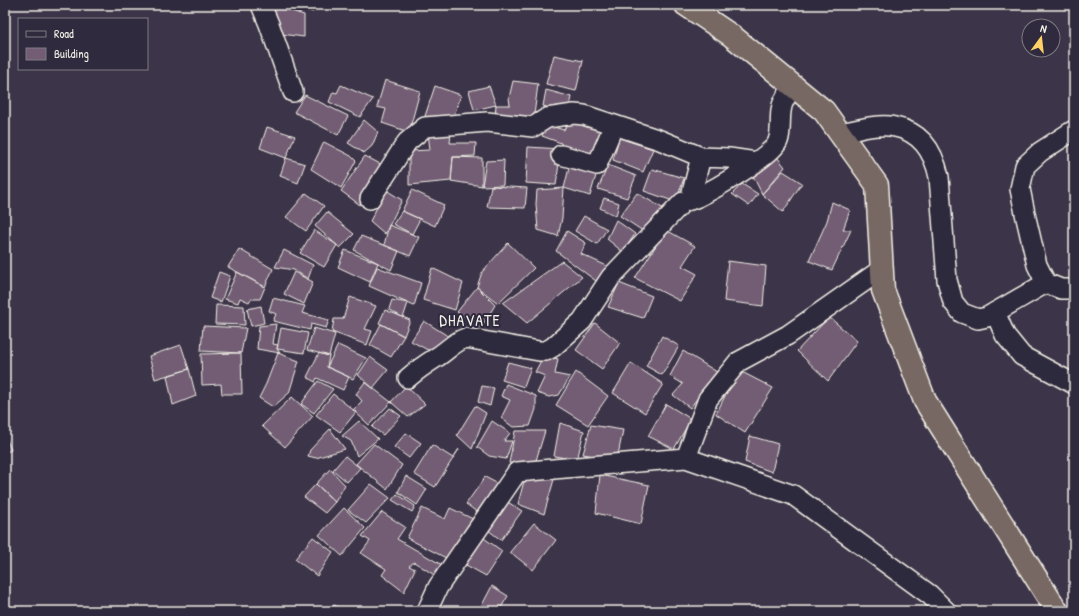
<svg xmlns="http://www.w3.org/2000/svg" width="1079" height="616" font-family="'Patrick Hand',sans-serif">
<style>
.building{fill:#725d74;stroke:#f4f1e8}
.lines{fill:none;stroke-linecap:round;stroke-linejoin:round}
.street-casing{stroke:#f4f1e8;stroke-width:22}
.highway-casing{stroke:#f4f1e8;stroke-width:25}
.street{stroke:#2f2a3d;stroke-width:19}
.highway{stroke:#776864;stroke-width:22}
.labels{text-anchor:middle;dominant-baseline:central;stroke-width:4;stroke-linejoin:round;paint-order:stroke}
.quarter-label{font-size:16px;letter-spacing:1px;fill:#f4f1e8;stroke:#2f2a3d}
</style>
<rect width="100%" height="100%" fill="#3c3448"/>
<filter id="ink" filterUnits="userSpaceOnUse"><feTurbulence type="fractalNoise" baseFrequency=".025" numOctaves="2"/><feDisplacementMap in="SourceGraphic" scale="8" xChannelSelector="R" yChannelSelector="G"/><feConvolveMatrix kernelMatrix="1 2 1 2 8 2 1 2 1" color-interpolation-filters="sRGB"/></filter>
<g filter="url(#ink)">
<path class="building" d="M272,5L304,15V37L281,34Z
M291,5H316L313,12Z
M554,55L583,61L576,91L546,84Z
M385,80L420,91L409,132L382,123L386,109L377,107Z
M513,81L538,84L533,123L495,116L496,105H510L509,98Z
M341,85L373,99L360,117L329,102L333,92L337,93Z
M435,86L461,95L451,124L424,119Z
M489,86L496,105L474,110L469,91Z
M546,90L572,97L568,114L543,106Z
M305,95L348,116L338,135L294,112Z
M364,120L378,132L372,146L364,153L348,143Z
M568,121L604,132L597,156L561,149V143L542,136L547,125L564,130Z
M267,127L295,136L286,158L260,148Z
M428,133H451L450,143H476L475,156L453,157L451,181L409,185V151L430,150Z
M619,138L653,149L643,172L613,160Z
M324,142L351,156L356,161L341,188L311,169Z
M528,147L561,149L556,185L526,183Z
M365,156L386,167L360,205L341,191Z
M453,157L482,158V186L451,181Z
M777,157L785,167L762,194L752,174Z
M286,158L305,164L298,183L280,176Z
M504,160L503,185L482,186L486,161Z
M570,164L597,172L590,196L564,188Z
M608,165L636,176L627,198L598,189Z
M652,169L684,178L676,202L644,191Z
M783,171L802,183L783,212L762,194Z
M742,184L758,194L749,206L732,194Z
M491,186L527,188L525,208L487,207Z
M564,188L562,218L558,236L538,230L536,204L537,190Z
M386,190L402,200L385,234L370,221Z
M412,190L444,205L435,226L402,211Z
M306,193L324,206L306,231L286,217Z
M637,193L664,209L646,233L620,216Z
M604,198L619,203L616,216L600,208Z
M832,202L850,210L843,230H851L832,270L809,261L827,221Z
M402,211L420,219L412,234L393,224Z
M327,212L354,234L340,248L315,226Z
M584,216L607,229L597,244L575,231Z
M616,220L635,234L623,252L607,239Z
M389,225L419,237L410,256L384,245Z
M314,230L337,245L324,267L300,253Z
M666,230L695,246L682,266L697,274L680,301L635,278Z
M567,231L586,243L581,254L609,267L600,284L556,251Z
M361,236L399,251L391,270L354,250Z
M508,243L534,268L498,303L477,287L482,272Z
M239,249L273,269L265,287L228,267Z
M284,250L313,265L308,279L294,270L275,267Z
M345,250L378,263L370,282L338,267Z
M562,261L582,277L527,323L503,303Z
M728,261L766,266L763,306L724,301Z
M377,267L421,283L414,306L369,286Z
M432,268L463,283L455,310L423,300Z
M219,272L230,276L221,302L210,298Z
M237,272L265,287L260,299H251L249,302L240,298L238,303L225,299Z
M294,272L313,282L304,304L284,294Z
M619,283L652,296L643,318L608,307Z
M477,287L495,305L481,328L457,312Z
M350,297L376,306L365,329L372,331L367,345L332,332L334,319H343Z
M273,298L305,306L302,313L329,320L326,328L311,324L310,330L273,321L276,314L269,311Z
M392,300L408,303L403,318L389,309Z
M216,305L244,306L245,325L215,324Z
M261,306L264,323L251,326L247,309Z
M385,310L410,320L404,336L379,323Z
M829,317L857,341L828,381L797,351Z
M424,321L451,338L437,355L411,341Z
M595,323L620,343L602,369L576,350Z
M276,324L273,344L278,345L277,349L280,353L257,349L259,326Z
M381,324L404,336L391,357L370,345Z
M203,326L246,328L241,353L201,351Z
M281,328L308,333L304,353L277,349Z
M314,328L335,334L329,356L307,350Z
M662,336L679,346L662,375L646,366Z
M181,345L189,369L155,379L149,356Z
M338,345L366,358L353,379L327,367Z
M683,351L717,372L690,408L673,395L683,384L670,376Z
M241,353L242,394H222L221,384L202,385L201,354Z
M278,353L299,361L289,393L273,407L259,398L266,384Z
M319,353L329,356L327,367L349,377L343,390L317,378L315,382L307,377Z
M544,355L558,359L555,374L570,377L559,395L549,397L537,393L545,376L535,372Z
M370,357L388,370L373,388L358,375Z
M508,362L531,368L524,387L502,380Z
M631,363L663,384L645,413L613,393Z
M189,369L196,396L173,405L167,376Z
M738,370L773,388L745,433L716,414Z
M576,372L608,396L588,425L556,405Z
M318,381L333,389L314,413L301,404Z
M365,382L391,402L369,425L353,410L362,401L356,394Z
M506,384L536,396V409L530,426L513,427L501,418L510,400L501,396Z
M406,386L425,404L408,417L391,402Z
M482,386L494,388L490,406L478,402Z
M333,394L356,412L340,432L316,415Z
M292,397L313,416L285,447L262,426Z
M666,404L691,419L674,449L648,436Z
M475,406L486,413L472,449L457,435Z
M390,408L401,416L383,435L372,427Z
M359,421L378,439L357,456L351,441L342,436Z
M492,421L510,433L504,441H512L506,459L489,456L477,447Z
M560,423L584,431L577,460L554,456Z
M591,425L623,430L617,460L583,454Z
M330,429L345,449L316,458L308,456L310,450Z
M515,431H545L534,467L509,463Z
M406,433L421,443L409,458L394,447Z
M5,435L11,450L5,453Z
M750,436L778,444L772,472L745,462Z
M374,444L402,465L387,489L356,464Z
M432,445L453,458L459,449L435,487L414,474Z
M345,456L360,468L347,482L333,470Z
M330,469L345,485L335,502L316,484Z
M600,475L649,485L641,524L596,513Z
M406,476L427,489L417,505L398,492Z
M555,476L544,514L518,504L525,477Z
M485,477L502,486L481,515L466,504Z
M316,484L335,502L325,513L304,497Z
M371,484L390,498L366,523L348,510Z
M397,494L415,506L412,512L392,500Z
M506,501L522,511L501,540L488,530Z
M344,508L365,528L342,556L319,535Z
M422,508L445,519L450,508L473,519L448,559L407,538Z
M382,512L405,527L397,539L442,565L436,576L414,562L409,566L415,569L404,592L382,575L386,569L361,553L370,541L362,536Z
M534,523L556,540L533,570L510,552Z
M481,536L502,551L486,576L466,565Z
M313,537L333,552L317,576L295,559Z
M492,586L508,596L499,611H487L481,607Z
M334,605L346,611H330Z"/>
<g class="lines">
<defs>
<path id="street" d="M261,5L269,24L293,92
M1074,130L1040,152L1025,166L1020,189L1026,218L1037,265L1046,283L1061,289H1074
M840,133C857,130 878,123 895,127C922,132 934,153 939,177L947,280L953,302L962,313L978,319L987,317L1046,283
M561,155L597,165L614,125
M370,199L407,142L425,127L487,122L533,127L547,118L574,114L584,115L660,140L701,157L729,158L756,162
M690,200L701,157
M995,312L1005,335L1022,356L1074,384
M408,378C417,370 426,364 437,357C447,351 455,341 466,338L539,351H546L553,347L582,321L611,277L683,202C688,201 693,199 698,197C713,190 774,155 778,141C783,128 777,111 785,99C787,94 792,91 795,87
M686,458L708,399L738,362L788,335L882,269
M427,611L438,587L517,472L686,458L793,495L930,595L946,611"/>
<path id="highway" d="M686,5L732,36L824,111L877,185L883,290L925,401L1057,611"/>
</defs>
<use href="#street" class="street-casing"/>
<use href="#highway" class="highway-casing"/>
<use href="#street" class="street"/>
<use href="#highway" class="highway"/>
</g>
</g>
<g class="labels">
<g class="quarter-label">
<text x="470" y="320">DHAVATE</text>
</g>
</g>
<rect width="1079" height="616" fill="none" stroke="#2f2a3d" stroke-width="20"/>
<rect x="10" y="10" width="1059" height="596" fill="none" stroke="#f4f1e8" stroke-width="1.5" filter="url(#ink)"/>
<rect x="18" y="18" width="130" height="52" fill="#2f2a3d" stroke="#7e7a81"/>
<rect x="26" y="31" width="20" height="6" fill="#2f2a3d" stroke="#7e7a81"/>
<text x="54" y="38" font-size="12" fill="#f4f1e8">Road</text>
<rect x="26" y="48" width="20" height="12" fill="#725d74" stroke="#7e7a81"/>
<text x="54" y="58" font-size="12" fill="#f4f1e8">Building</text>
<g transform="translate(1041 38) rotate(15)"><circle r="19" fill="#2f2a3d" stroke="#7e7a81"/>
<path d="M0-3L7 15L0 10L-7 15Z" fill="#ffd166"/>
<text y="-6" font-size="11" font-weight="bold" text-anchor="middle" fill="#f4f1e8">N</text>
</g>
</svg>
